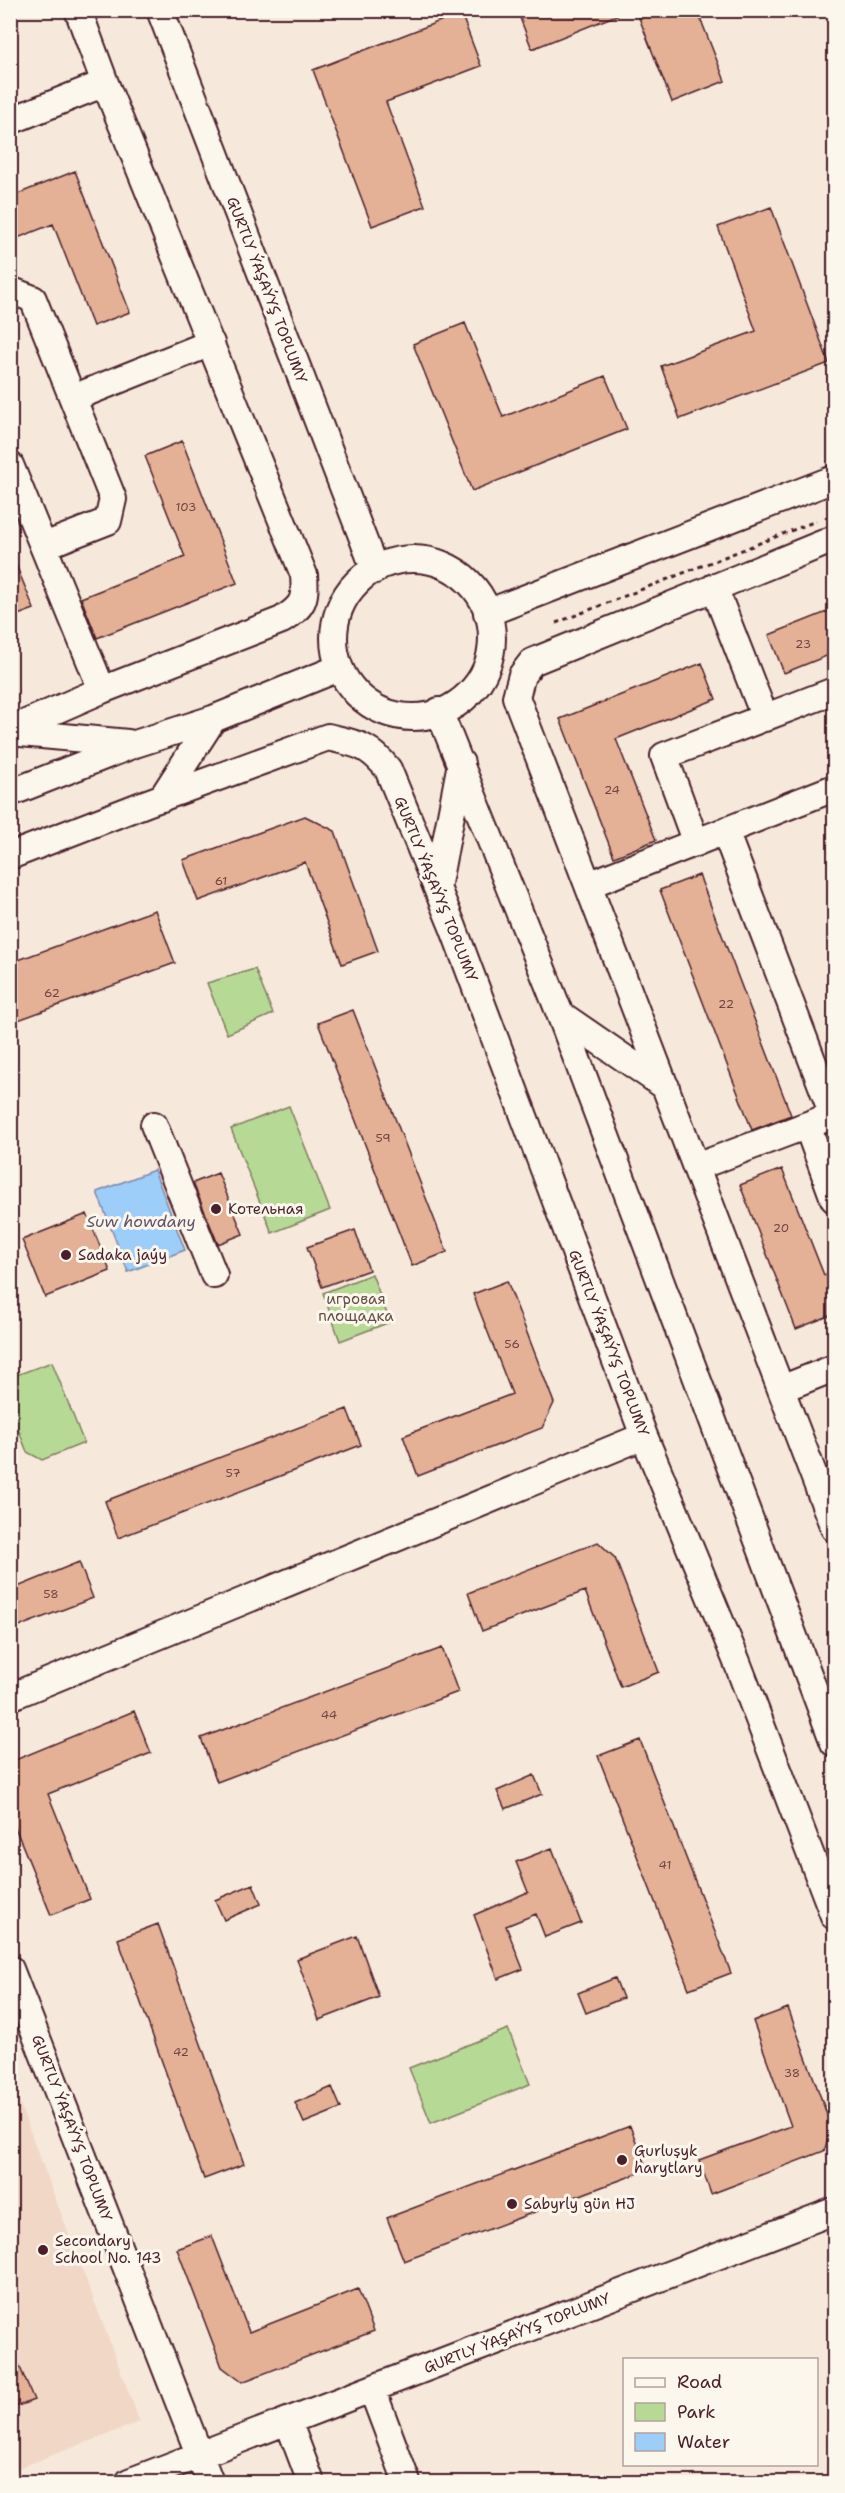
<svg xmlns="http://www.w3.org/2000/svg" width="845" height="2493" font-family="'Shantell Sans',sans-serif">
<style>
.built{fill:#f1d8c6}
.green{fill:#b6da95;stroke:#807c60;stroke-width:1.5}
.water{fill:#9dcdf9;stroke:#7c87a7;stroke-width:1.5}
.building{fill:#e4b196;stroke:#4a1f2b;stroke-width:1.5}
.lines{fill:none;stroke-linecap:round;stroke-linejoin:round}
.minor-casing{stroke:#4a1f2b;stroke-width:30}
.path{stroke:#4a1f2b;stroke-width:3;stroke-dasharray:4.5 4.5;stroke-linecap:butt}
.minor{stroke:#fbf7ec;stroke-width:26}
.poi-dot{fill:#4a1f2b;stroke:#fbf7ec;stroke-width:2}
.labels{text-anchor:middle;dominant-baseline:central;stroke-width:6;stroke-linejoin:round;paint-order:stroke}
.number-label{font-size:12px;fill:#704446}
.street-label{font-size:15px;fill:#4a1f2b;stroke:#fbf7ec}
.poi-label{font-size:15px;fill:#4a1f2b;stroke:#fbf7ec;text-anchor:start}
.park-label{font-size:15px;fill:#654e46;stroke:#fbf7ec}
.water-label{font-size:16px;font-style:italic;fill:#635369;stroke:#fbf7ec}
</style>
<rect width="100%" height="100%" fill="#f6e9db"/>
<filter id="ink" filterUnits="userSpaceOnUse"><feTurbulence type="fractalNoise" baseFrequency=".0167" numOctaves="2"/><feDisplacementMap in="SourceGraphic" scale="12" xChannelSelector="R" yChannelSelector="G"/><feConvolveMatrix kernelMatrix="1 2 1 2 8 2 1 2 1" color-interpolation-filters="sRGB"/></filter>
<g filter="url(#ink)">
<path class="built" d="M10,2078L140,2422L11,2471H10Z"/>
<path class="green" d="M255,969L273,1014L227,1034L207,983Z
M289,1106L330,1210L272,1233L231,1129Z
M372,1274L390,1322L340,1341L323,1293Z
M52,1362L84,1443L42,1460L27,1452L11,1410V1377Z
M508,2029L530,2084L431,2123L409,2068Z"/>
<path class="water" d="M154,1170L185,1250L128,1272L97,1192Z"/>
<path class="building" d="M517,10H627V11L532,49Z
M636,10H697L725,81L672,102Z
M461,13L481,66L386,102L425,206L372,226L313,70Z
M75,171L130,312L93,326L53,224L10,241V197Z
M771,207L829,363L680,419L661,366L756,331L718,227Z
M465,323L503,417L605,376L627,429L472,491L413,344Z
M182,441L237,583L97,638L81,598L185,557L145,456Z
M10,550L34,609L10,618Z
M834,609V653L784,673L769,635Z
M702,663L716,699L616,739L656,840L614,857L560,719Z
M305,816L335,831L378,951L342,964L305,862L198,901L183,860Z
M699,875L791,1115L752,1130L660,890Z
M155,910L175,963L10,1023V963Z
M353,1010L447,1252L412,1266L318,1023Z
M782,1169L824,1275L834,1271V1314L796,1329L740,1185Z
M218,1173L243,1234L218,1244L193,1183Z
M87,1214L110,1271L45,1297L22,1240Z
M355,1230L369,1270L322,1287L307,1247Z
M507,1281L554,1403L542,1428L418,1476L403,1436L512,1394L473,1294Z
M347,1409L361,1445L118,1538L105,1501Z
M598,1542L615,1558L659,1672L621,1687L585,1591L482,1631L468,1593Z
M79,1562L93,1598L10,1630V1590Z
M442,1648L458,1692L217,1782L201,1738Z
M134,1711L151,1753L48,1794L90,1899L51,1915L10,1815V1770L15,1760Z
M640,1740L731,1973L689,1989L598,1756Z
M534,1775L542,1794L505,1809L497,1791Z
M552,1848L581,1923L545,1937L536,1914L506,1926L523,1969L498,1979L474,1915L528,1892L516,1862Z
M253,1884L261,1904L224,1920L215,1900Z
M158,1924L244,2164L204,2179L118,1939Z
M357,1936L379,1997L319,2020L297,1959Z
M615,1978L623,1998L586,2013L578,1993Z
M788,2008L832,2128L824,2151L711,2194L699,2160L791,2126L753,2021Z
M332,2087L341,2108L304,2123L295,2103Z
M630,2126L647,2170L404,2261L387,2218Z
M212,2236L249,2332L358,2289L374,2331L242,2382L222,2367L177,2249Z
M10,2344L34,2400L10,2409Z"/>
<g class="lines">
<defs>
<path id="minor" d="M160,10L375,570
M10,121L105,83
M10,290L33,299L113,499L108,521L44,546
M73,398L211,343
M10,465L102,690
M834,539L532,662L522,675L516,697L834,1528
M334 638a79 79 0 1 1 158 0a79 79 0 1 1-158 0Z
M714,587L765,718
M487,613L834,479
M439,711L560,1014L834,1743
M10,730L102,690L282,620C303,606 306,601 304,575L105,83L78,10
M10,732L128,743
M10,793L135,744L213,719L339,668
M162,798L213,719
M725,831L833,1115
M696,843L664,756L834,691
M10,856L147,803L328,737C357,744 368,744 388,769L453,927L644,1436L737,1662L834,1916
M588,885L834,788
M437,888L461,763
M560,1014L666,1087
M154,1125L214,1275
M807,1125L834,1199
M696,1167L834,1115
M781,1389L834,1368
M10,1697L644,1436
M10,1969L210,2482
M372,2389L407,2482
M288,2421L311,2482
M129,2482L834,2211"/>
</defs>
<use href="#minor" class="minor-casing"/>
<path class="path" d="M825,518L834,514
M556,623L816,521"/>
<use href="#minor" class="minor"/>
</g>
</g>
<g class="poi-dot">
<circle cx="216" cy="1209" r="6"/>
<circle cx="66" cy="1255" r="6"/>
<circle cx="622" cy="2160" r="6"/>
<circle cx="512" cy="2204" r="6"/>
<circle cx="43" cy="2250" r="6"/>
</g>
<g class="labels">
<g class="number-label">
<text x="186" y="507">103</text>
<text x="803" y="644">23</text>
<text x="612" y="790">24</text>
<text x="221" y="881">61</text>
<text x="52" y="993">62</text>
<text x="726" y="1004">22</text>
<text x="383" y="1138">59</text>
<text x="781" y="1228">20</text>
<text x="512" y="1344">56</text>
<text x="233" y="1473">57</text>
<text x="51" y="1594">58</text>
<text x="329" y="1715">44</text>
<text x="665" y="1865">41</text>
<text x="181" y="2052">42</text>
<text x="792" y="2073">38</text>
</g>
<g class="street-label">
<text transform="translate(267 290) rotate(69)">GURTLY ÝAŞAÝYŞ TOPLUMY</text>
<text transform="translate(436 889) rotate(68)">GURTLY ÝAŞAÝYŞ TOPLUMY</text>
<text transform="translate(609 1343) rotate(69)">GURTLY ÝAŞAÝYŞ TOPLUMY</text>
<text transform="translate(72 2128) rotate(69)">GURTLY ÝAŞAÝYŞ TOPLUMY</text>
<text transform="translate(517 2333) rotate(-21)">GURTLY ÝAŞAÝYŞ TOPLUMY</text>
</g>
<g class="poi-label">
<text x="228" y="1209">Котельная</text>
<text x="78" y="1255">Sadaka jaýy</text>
<text x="634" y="2151">Gurluşyk<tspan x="634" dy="17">harytlary</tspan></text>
<text x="524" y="2204">Sabyrly gün HJ</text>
<text x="55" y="2241">Secondary<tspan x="55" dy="17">School No. 143</tspan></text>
</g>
<g class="park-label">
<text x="356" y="1299">игровая<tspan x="356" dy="17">площадка</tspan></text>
</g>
<g class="water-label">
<text x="141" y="1221">Suw howdany</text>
</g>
</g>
<rect width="845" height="2493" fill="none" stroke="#fbf7ec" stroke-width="36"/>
<rect x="18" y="18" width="809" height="2457" fill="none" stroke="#4a1f2b" stroke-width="2" filter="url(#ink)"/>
<rect x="623" y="2358" width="195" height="108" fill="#fbf7ec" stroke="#b4a19f" stroke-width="1.5"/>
<rect x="635" y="2378" width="30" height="9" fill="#fbf7ec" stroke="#b4a19f" stroke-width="1.5"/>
<text x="677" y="2388" font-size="18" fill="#4a1f2b">Road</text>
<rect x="635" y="2403" width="30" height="18" fill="#b6da95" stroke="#b4a19f" stroke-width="1.5"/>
<text x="677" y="2418" font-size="18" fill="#4a1f2b">Park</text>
<rect x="635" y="2433" width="30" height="18" fill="#9dcdf9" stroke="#b4a19f" stroke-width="1.5"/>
<text x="677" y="2448" font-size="18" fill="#4a1f2b">Water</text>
</svg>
